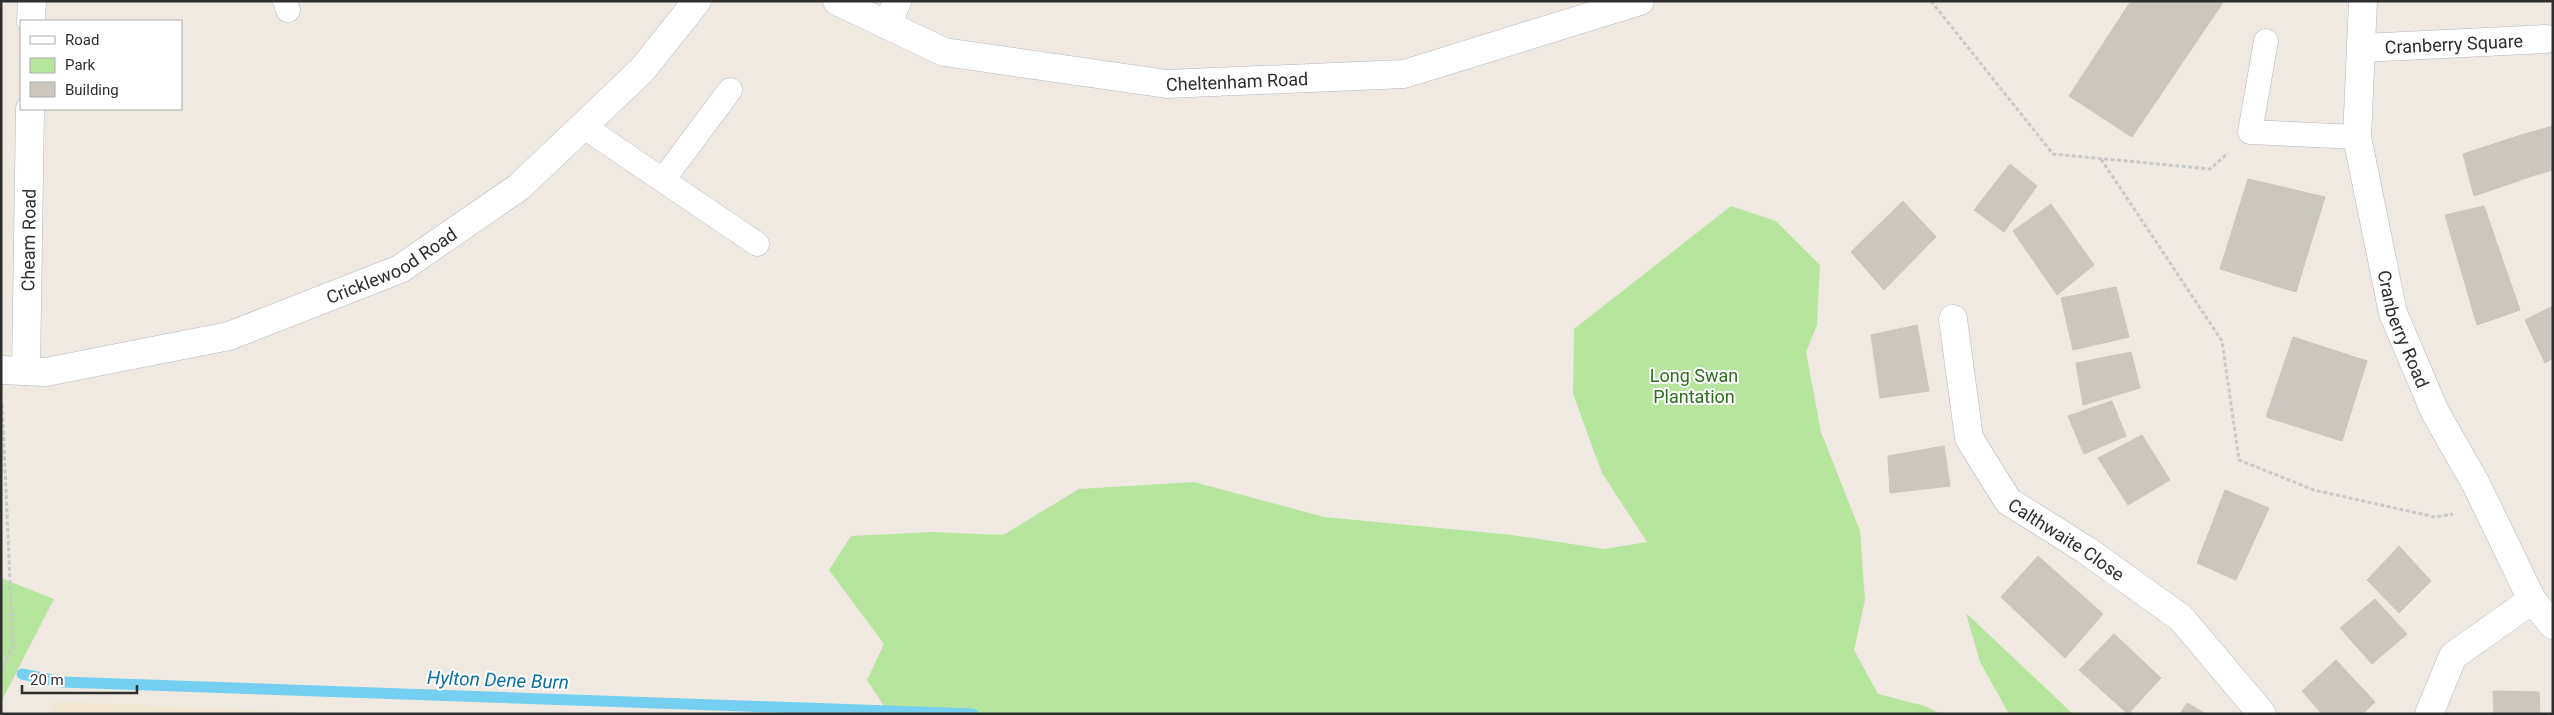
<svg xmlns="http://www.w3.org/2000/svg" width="2554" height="715" font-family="Roboto,sans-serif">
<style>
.education{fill:#f0e6d1}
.green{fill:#b6e59e}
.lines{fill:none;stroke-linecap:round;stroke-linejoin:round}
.stream{stroke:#75cff0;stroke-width:11}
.building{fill:#cbc7bf;stroke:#cbc5ba}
.service-casing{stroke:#b4b7c1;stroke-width:25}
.minor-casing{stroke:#b4b7c1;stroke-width:29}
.path{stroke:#c9c9c9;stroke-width:3;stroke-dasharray:4 2.5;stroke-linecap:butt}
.service{stroke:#fff;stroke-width:24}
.minor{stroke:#fff;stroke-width:28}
.labels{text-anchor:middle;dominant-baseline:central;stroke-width:4;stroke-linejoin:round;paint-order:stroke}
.street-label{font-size:18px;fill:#2e2e2e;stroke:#fff}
.park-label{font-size:18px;fill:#2c6e1b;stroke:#fff}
.water-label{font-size:19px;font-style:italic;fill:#0d6fa3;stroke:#fff}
</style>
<rect width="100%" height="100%" fill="#efe9e1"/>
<path class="education" d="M54,701L330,714H47Z"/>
<path class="green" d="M1731,206L1776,221L1820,265L1817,325L1806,352L1821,432L1860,531L1865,600L1854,650L1878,694L1925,706L1941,714H889L867,680L884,644L829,570L851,536L932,532L1003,535L1079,489L1194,482L1324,517L1512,535L1604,549L1647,542L1602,473L1573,394L1574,329Z
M1,578L54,599L1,702Z
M1966,613L2073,714H2009L1980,662Z"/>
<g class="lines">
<path class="stream" d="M22,674L62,682L973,714"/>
</g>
<path class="building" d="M2131,1H2224L2132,137L2069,96Z
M2553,126V170L2535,175L2521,135Z
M2521,135L2535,175L2474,196L2463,154Z
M2010,164L2037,186L2004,232L1974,210Z
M2248,179L2325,197L2296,292L2220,269Z
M1903,201L1936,237L1884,290L1851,252Z
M2051,204L2094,265L2057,295L2013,231Z
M2484,206L2520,310L2477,325L2445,215Z
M2116,287L2129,337L2073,350L2061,298Z
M2553,306V358L2545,363L2525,320Z
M1917,325L1929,391L1880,398L1871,335Z
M2293,337L2367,361L2342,441L2266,417Z
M2131,352L2140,388L2083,405L2076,363Z
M2112,401L2126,436L2084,454L2068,416Z
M2142,435L2170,480L2128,505L2098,458Z
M1944,446L1950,486L1890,493L1888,456Z
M2225,490L2269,508L2236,580L2197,563Z
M2399,546L2431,581L2399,613L2367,580Z
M2038,556L2103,614L2065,658L2001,597Z
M2375,599L2407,634L2372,664L2340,628Z
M2114,634L2161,678L2128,714L2079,670Z
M2336,660L2375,702L2363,714H2322L2302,691Z
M2493,691L2539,692L2540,714H2494Z
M2187,703L2206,714H2180Z"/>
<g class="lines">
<defs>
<path id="service" d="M285,1L288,10
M2266,41L2250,132L2357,137
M583,126L757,244
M663,180L730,90"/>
<g id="minor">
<path id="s1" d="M837,1L944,52L1167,84L1404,74L1640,1"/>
<path id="s2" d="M2363,1L2357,137L2393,313L2435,412L2476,484L2532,600L2553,625"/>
<path d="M31,21L32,1"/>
<path d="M887,25L897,1"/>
<path id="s3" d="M2362,48L2546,39"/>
<path id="s4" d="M1953,319L1969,438L2008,501L2086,550L2181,618L2262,714"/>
<path id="s5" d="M1,370L46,372L229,336L400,269L519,187L642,70L697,1"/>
<path id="s6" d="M26,371L30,109"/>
<path d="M2429,714L2453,656L2532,600"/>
</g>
</defs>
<use href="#service" class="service-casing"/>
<use href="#minor" class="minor-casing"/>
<path class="path" d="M1931,1L2053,154L2210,169L2228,153
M2101,159L2222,341L2239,460L2314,490L2435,517L2453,514
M1,672L13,647L2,403"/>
<use href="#service" class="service"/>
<use href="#minor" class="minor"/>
</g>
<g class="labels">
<g class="street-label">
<text stroke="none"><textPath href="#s3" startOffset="92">Cranberry Square</textPath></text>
<text stroke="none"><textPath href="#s1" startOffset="414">Cheltenham Road</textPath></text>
<text stroke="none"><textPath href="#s6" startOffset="131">Cheam Road</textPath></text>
<text stroke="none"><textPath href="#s5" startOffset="409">Cricklewood Road</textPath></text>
<text stroke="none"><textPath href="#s2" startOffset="334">Cranberry Road</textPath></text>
<text stroke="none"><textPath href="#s4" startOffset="264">Calthwaite Close</textPath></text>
</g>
<g class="park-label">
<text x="1694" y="375">Long Swan<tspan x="1694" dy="21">Plantation</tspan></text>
</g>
<g class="water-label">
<text transform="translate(498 680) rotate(2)">Hylton Dene Burn</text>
</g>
</g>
<rect width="2554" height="715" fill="none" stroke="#2e2e2e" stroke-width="5"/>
<rect x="20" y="20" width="162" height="90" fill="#ffffff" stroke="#ababab"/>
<rect x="30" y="36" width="25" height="8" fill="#ffffff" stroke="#ababab"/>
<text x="65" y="45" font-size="15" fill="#2e2e2e">Road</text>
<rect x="30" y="58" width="25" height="15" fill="#b6e59e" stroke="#ababab"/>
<text x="65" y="70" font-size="15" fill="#2e2e2e">Park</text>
<rect x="30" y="82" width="25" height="15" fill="#cbc7bf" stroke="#ababab"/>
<text x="65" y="95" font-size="15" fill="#2e2e2e">Building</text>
<path d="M22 685v8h115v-8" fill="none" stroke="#2e2e2e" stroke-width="2.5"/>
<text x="30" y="685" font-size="15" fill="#2e2e2e" stroke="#ffffff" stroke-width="4" paint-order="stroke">20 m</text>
</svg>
